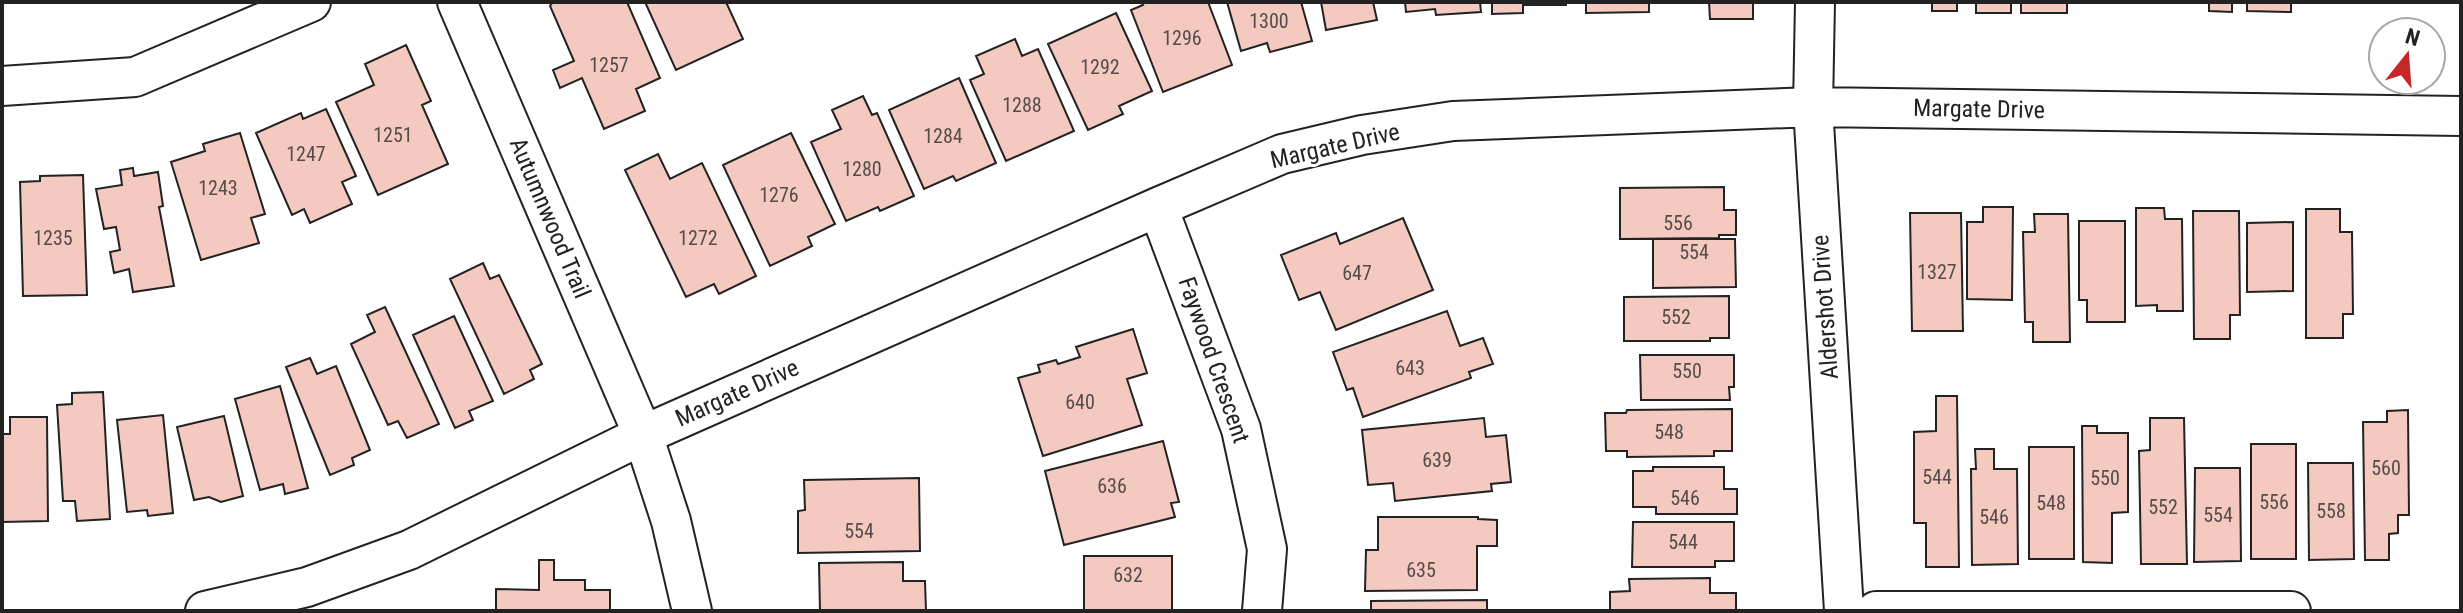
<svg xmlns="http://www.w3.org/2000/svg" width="2463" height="613" font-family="'Roboto Condensed',sans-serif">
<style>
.building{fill:#f3c9c0;stroke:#222;stroke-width:2}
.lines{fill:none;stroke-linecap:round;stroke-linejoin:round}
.minor-casing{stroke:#222;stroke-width:42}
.minor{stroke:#fff;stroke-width:38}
.labels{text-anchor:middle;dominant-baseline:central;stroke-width:6;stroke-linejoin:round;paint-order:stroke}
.number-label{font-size:20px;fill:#564c4a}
.street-label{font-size:24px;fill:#222;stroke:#fff}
</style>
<rect width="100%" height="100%" fill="#fff"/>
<path class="building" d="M553,2H627L660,78L636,89L645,111L604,129L582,78L560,88L553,70L574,61L550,6Z
M645,2H726L743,39L676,70Z
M1141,2H1208L1232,65L1163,92L1131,10L1143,5Z
M1227,2H1301L1312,41L1270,52L1267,43L1241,51Z
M1321,2H1373L1377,20L1326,30Z
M1405,2H1480L1481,12L1436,15L1435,9L1406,12Z
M1492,2H1566V5H1523V13L1492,14Z
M1586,2H1649V12L1586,13Z
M1709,2H1753V19H1710Z
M1932,2H1957V11H1932Z
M1976,2H2011V13H1976Z
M2021,2H2067V13H2021Z
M2209,2H2232V12L2209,11Z
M2247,2H2291V12L2247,11Z
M1116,13L1152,91L1119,106L1123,114L1088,130L1048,44Z
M1015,39L1022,56L1038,49L1074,131L1006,161L970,80L984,74L976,56Z
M406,45L431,101L422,105L448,164L378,195L336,102L374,85L365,64Z
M959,78L996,163L956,181L953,176L924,189L889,110Z
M863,96L872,115L877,113L914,196L880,211L878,207L846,221L811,142L841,129L832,110Z
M326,109L356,176L342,182L352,204L310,223L304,209L292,215L256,133L301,113L303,119Z
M240,133L265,214L251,218L259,243L201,260L171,162L205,151L203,144Z
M791,133L835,224L808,237L812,246L770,266L723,165Z
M658,154L670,179L702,163L756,276L719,294L714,284L686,297L625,170Z
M133,168L134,176L158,172L163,206L159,207L174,286L133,292L129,269L114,273L110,252L120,250L116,227L104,229L96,189L122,185L120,170Z
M83,175L87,295L23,296L20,182L40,181V176Z
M1724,187V210H1736V235H1719V238L1620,239V188Z
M1983,207H2013L2012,300L1967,299V222H1983Z
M2136,208H2164L2165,219H2182L2183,311H2157V305L2136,306Z
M2306,209H2340V232H2352L2353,314H2343V338H2306Z
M2193,211H2239L2240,315H2230V339H2194Z
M1910,213H1961L1963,331H1912Z
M2034,214H2068L2070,342H2033V322H2025L2023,232H2035Z
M1403,218L1433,290L1336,330L1320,292L1299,300L1281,255L1336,233L1340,244Z
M2079,221H2125V322H2087V300H2079Z
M2293,222V291L2247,292V223Z
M1653,239H1735L1736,287L1653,288Z
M483,263L490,279L499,275L542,364L530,370L534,379L504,394L450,279Z
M1729,296V338H1710V341H1624V297Z
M385,307L439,424L407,438L398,421L388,425L351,344L375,332L367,315Z
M1447,311L1460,346L1483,338L1493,364L1469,372L1471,378L1363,417L1353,388L1347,390L1333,352Z
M454,316L493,401L469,411L473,420L455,428L413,335Z
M1133,329L1147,373L1127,379L1142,425L1043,456L1018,378L1040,372L1038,365L1056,360L1058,364L1080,357L1076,347Z
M1640,355H1734V387H1729L1730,400H1641Z
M310,358L317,374L336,366L370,450L352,458L354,465L330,475L286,367Z
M280,386L308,488L285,494L283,484L260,490L235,399Z
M103,392L110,519L77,521L75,501H63L57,405L72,404V393Z
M1936,396H1957L1959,567H1926V523H1914V432L1936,431Z
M1732,409V451H1714V456L1627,457V451H1606L1605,413H1626L1627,410Z
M2408,410L2409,515H2398V533L2389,534V560H2365L2363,422H2387V411Z
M163,415L173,513L148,516L147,510L127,512L117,420Z
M224,416L243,496L221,502L209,497L194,500L177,427Z
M10,417H47L48,521L2,522V434H10Z
M1484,418L1486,437L1506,435L1511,482L1491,484L1492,491L1395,501L1393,483L1368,485L1362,430Z
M2150,418H2184L2187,564H2141L2139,451L2150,450Z
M2082,426H2097V433H2128V512L2112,513V563L2083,562Z
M1163,441L1179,502L1171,503L1175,517L1064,545L1045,471Z
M2251,444H2296V559H2251Z
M2029,447H2074V559H2029Z
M1975,449H1994V469H2017L2018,564L1972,565L1971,469H1976Z
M2308,463H2353L2354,559L2309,560Z
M1653,467H1724V489H1737V514H1656V507H1633V471H1653Z
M2195,468H2240L2241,561L2194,562Z
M919,478L920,551L798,553V511L805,510L804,480Z
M1378,517H1478V519L1497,520V546H1477V590L1365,591L1366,550H1378Z
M1633,522H1734V561H1715V567H1632Z
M1084,556H1172V611H1084Z
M539,560H554V580H585V590H610V611H496V589L539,590Z
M903,562V581H925L926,611H820L819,563Z
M1710,578V593H1736V611H1610V592L1630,591L1629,579Z
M1487,600V611H1371V601Z"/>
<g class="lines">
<defs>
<path id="minor" d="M457,2L643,435L671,521L692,611
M1815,2L1813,107L1844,611
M2,86L135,77L311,2
M1158,207L1241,429L1267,549L1262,611
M205,611L307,587L409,550L643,435L1158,207L1282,154L1362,135L1453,121L1813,107L2461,116
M1876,611H2291"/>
</defs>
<use href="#minor" class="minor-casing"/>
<use href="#minor" class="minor"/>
</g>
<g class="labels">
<g class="number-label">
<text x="1269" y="21">1300</text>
<text x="1182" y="38">1296</text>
<text x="609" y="65">1257</text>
<text x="1100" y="67">1292</text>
<text x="1022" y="105">1288</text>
<text x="393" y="135">1251</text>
<text x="943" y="136">1284</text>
<text x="306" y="154">1247</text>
<text x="862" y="169">1280</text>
<text x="218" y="188">1243</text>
<text x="779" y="195">1276</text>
<text x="1678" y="223">556</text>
<text x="53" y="238">1235</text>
<text x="698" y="238">1272</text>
<text x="1694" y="252">554</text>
<text x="1937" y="272">1327</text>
<text x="1357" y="273">647</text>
<text x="1676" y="317">552</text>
<text x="1410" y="368">643</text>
<text x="1687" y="371">550</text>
<text x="1080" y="402">640</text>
<text x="1669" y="432">548</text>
<text x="1437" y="460">639</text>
<text x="2386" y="468">560</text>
<text x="1937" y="477">544</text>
<text x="2105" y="478">550</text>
<text x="1112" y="486">636</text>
<text x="1685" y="498">546</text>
<text x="2274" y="502">556</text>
<text x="2051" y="503">548</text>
<text x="2163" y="507">552</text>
<text x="2331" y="511">558</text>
<text x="2218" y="515">554</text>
<text x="1994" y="517">546</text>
<text x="859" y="531">554</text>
<text x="1683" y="542">544</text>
<text x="1421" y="570">635</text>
<text x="1128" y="575">632</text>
</g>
<g class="street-label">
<text transform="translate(1979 109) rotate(1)">Margate Drive</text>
<text transform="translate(1335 146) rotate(-13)">Margate Drive</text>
<text transform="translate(550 218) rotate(67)">Autumnwood Trail</text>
<text transform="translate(1825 307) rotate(-94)">Aldershot Drive</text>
<text transform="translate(1214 360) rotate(71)">Faywood Crescent</text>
<text transform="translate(737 393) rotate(-24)">Margate Drive</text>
</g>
</g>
<rect width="2463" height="613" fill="none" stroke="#222222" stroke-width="8"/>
<g transform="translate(2407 56) rotate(17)"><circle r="38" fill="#ffffff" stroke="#a7a7a7" stroke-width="2"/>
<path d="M0-6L14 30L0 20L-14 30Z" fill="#c62828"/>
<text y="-12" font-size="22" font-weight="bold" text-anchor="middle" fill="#222222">N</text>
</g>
</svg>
